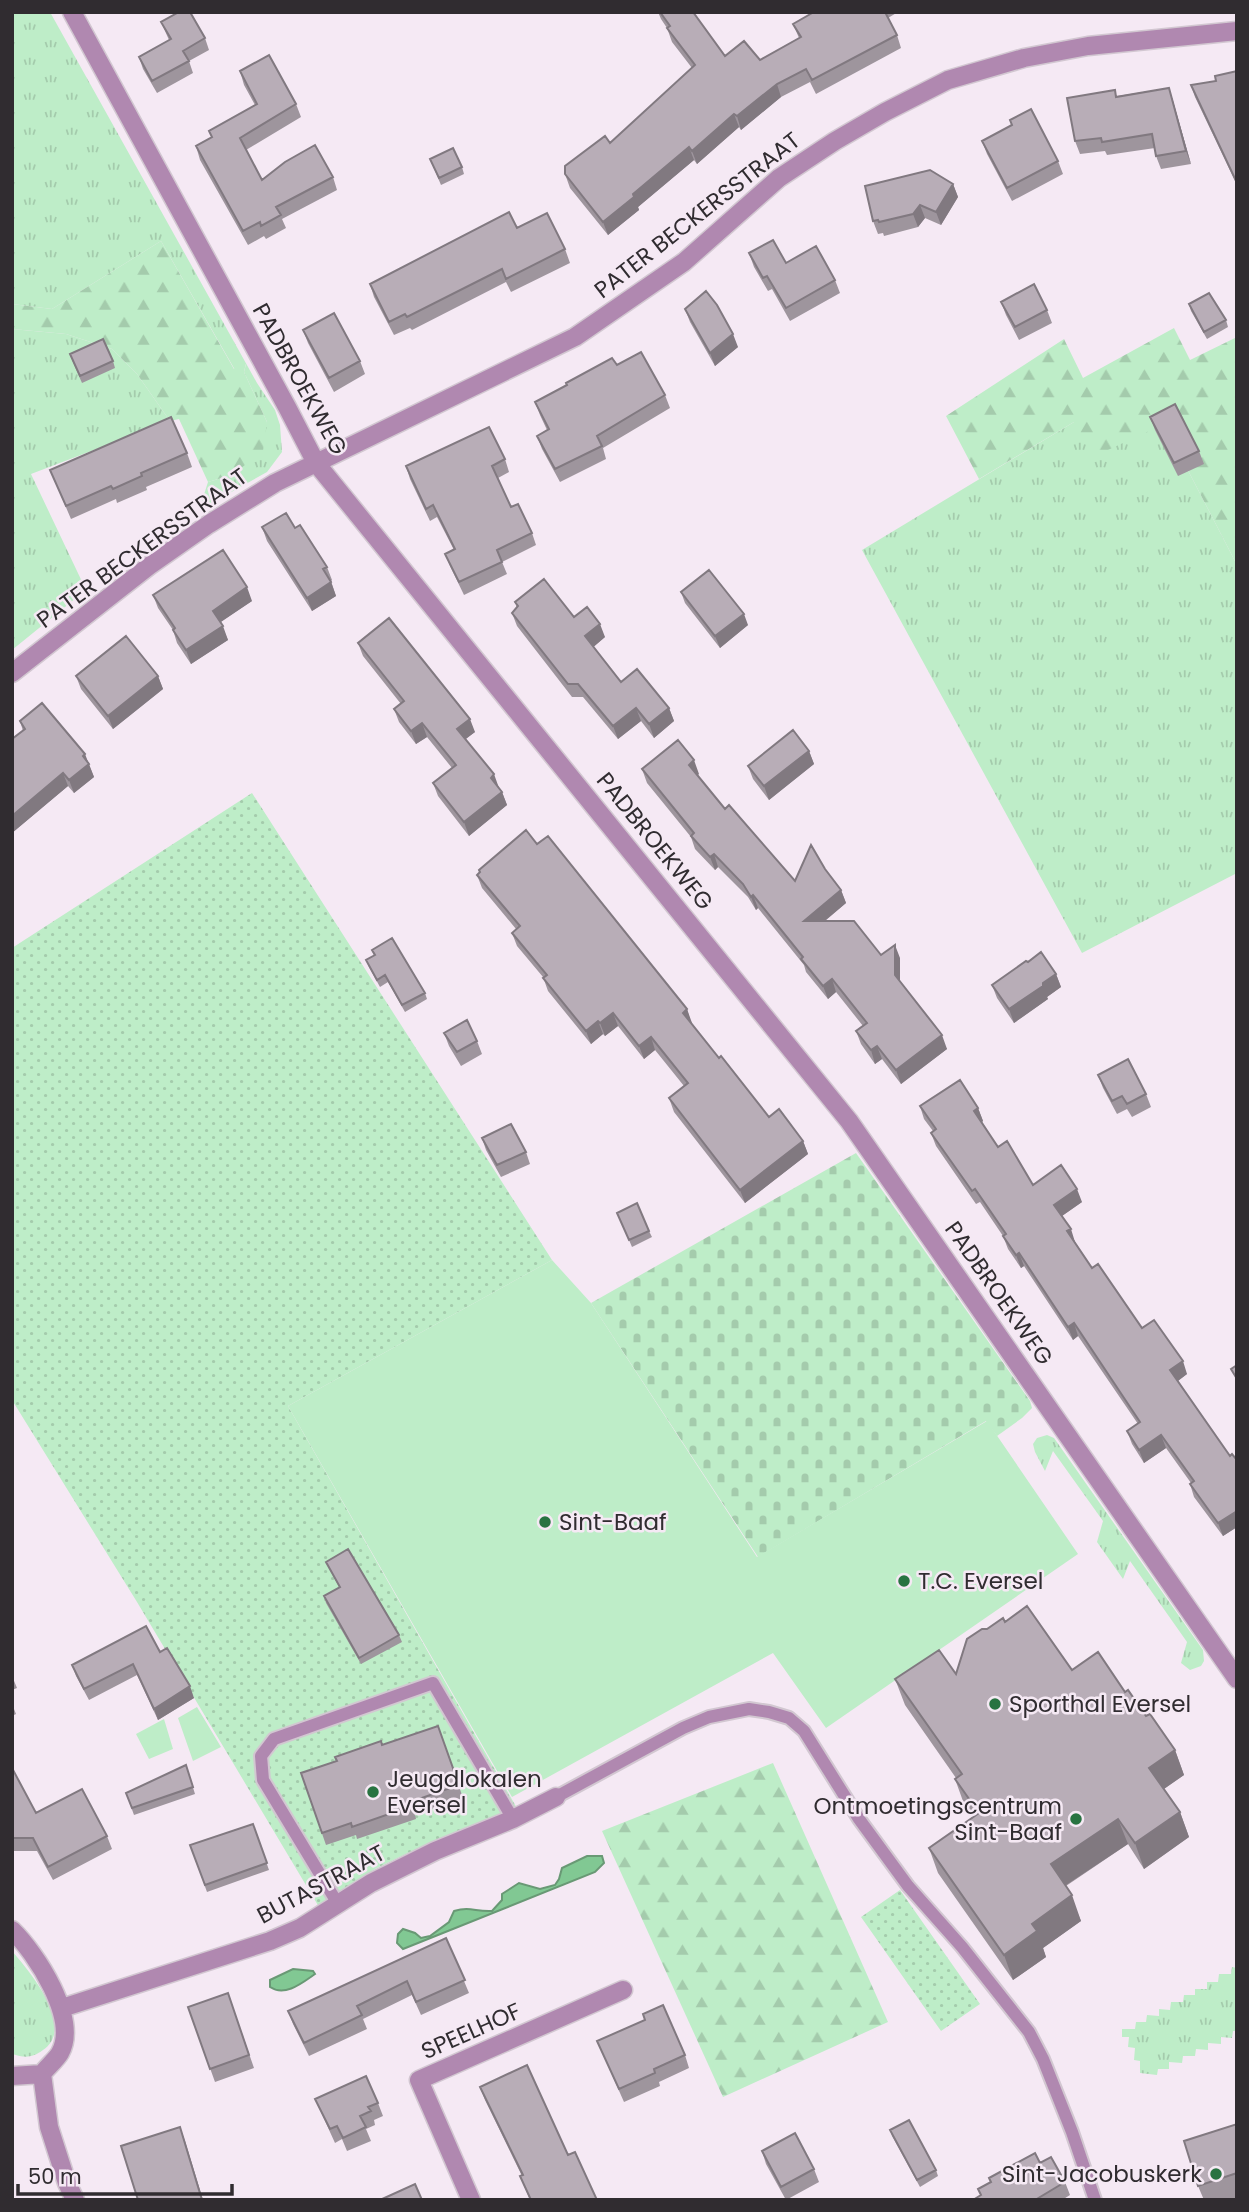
<svg xmlns="http://www.w3.org/2000/svg" width="1249" height="2212" font-family="Poppins,sans-serif">
<style>
.grass{fill:url(#grass-tufts)}
.forest{fill:url(#forest-firs)}
.cemetery{fill:url(#cemetery-stones)}
.park{fill:url(#park-dots)}
.garden{fill:#beedc8}
.water{fill:#81c893;stroke:#699975;stroke-width:2}
.lines{fill:none;stroke-linecap:round;stroke-linejoin:round}
.lane-casing{stroke:#d2c7d1;stroke-width:16}
.street-casing{stroke:#d2c7d1;stroke-width:21}
.lane{stroke:#b088b0;stroke-width:12}
.street{stroke:#b088b0;stroke-width:18}
.wall{fill:#9e959d}
.shaded-wall{fill:#817980}
.building{fill:#b8adb7;stroke:#817980;stroke-width:2}
.poi-dot{fill:#287341;stroke:#f5e9f4;stroke-width:2.5}
.labels{text-anchor:middle;dominant-baseline:central;stroke-width:5;stroke-linejoin:round;paint-order:stroke}
.street-label{font-size:23px;fill:#302c30;stroke:#f5e9f4}
.poi-label{font-size:23px;fill:#302c30;stroke:#f5e9f4;text-anchor:start}
</style>
<defs>
<pattern id="grass-tufts" width="24" height="20" patternUnits="userSpaceOnUse" patternTransform="scale(1.75)"><rect width="24" height="20" fill="#beedc8"/><path d="M3 7l-1-3M5 7V3M7 7l1-3M15 17l-1-3M17 17v-4M19 17l1-3" fill="none" stroke="#a4cbac"/></pattern>
<pattern id="forest-firs" width="22" height="20" patternUnits="userSpaceOnUse" patternTransform="scale(1.75)"><rect width="22" height="20" fill="#beedc8"/><path d="M5 1l3.5 6h-7zM16 11l3.5 6h-7z" fill="#a4cbac"/></pattern>
<pattern id="cemetery-stones" width="16" height="16" patternUnits="userSpaceOnUse" patternTransform="scale(1.75)"><rect width="16" height="16" fill="#beedc8"/><path d="M2 7V4a2 2 0 0 1 4 0v3zM10 15v-3a2 2 0 0 1 4 0v3z" fill="#a4cbac"/></pattern>
<pattern id="park-dots" width="8" height="8" patternUnits="userSpaceOnUse" patternTransform="scale(1.75)"><rect width="8" height="8" fill="#beedc8"/><path d="M2 2h.1M6 6h.1" fill="none" stroke="#a4cbac" stroke-width="1.8" stroke-linecap="round"/></pattern>
</defs>
<rect width="100%" height="100%" fill="#f5e9f4"/>
<path class="grass" d="M12,12H50L257,383L275,410L280,425L282,452L267,472L199,510L208,482L232,475L267,422L244,372L246,364L235,370L161,241L52,309L12,304Z
M12,329L66,334L112,349L137,374L170,421L31,474L86,590L12,650Z
M1074,422L1164,424L1237,565V873L1082,953L862,550Z
M1047,1435L1054,1438L1203,1650L1204,1661L1201,1666L1190,1670L1181,1663L1187,1642L1130,1561L1123,1579L1097,1542L1103,1521L1053,1451L1045,1471L1035,1452L1033,1444L1037,1438Z
M12,1951C29,1971 77,2027 43,2050C32,2058 25,2058 12,2054Z
M1232,1967L1237,1968V2031H1233L1232,2038L1221,2037V2044L1208,2043V2050L1196,2049L1195,2056H1183L1182,2063L1169,2062V2069H1158L1157,2075L1140,2073V2061L1134,2060L1135,2048L1128,2047L1129,2037H1122V2029H1135L1136,2022H1146L1147,2015L1159,2016V2009L1170,2010L1171,2002H1183L1184,1995H1195V1989H1207V1982H1218L1219,1974H1231Z"/>
<path class="forest" d="M161,241L234,369L246,363L244,372L267,422L263,451L232,475L208,482L179,419L170,421L137,374L112,349L66,334L12,329V304L52,309Z
M1174,328L1190,360L1237,337V565L1164,424L1095,456L1074,422L979,479L946,416L1064,339L1083,378Z
M773,1763L888,2022L723,2097L602,1831Z"/>
<path class="cemetery" d="M856,1153L1030,1401L1032,1408L1022,1418L997,1436L986,1421L758,1557L591,1303Z"/>
<path class="park" d="M252,793L552,1260L288,1406L518,1810L408,1853L375,1869L319,1907L137,1602L12,1400V948Z
M900,1890L980,2004L941,2031L861,1917Z"/>
<path class="garden" d="M552,1260L591,1303L757,1557L987,1421L1078,1554L826,1728L773,1653L512,1797L288,1406Z
M197,1707L221,1747L193,1761L178,1718Z
M164,1719L173,1749L149,1759L136,1734Z"/>
<path class="water" d="M587,1856H602L604,1863L595,1872L403,1949L397,1943L398,1934L403,1929L415,1933L421,1938L430,1936L449,1922L454,1911C471,1906 475,1912 492,1911L502,1900V1894L519,1883L540,1889L555,1885L559,1879L562,1868Z
M293,1969L313,1971L315,1974C302,1983 285,1997 270,1987V1980Z"/>
<g class="lines">
<defs>
<path id="lane" d="M556,1797L683,1728L709,1717L749,1709L769,1712L789,1718L804,1731L859,1819L908,1886L962,1947L1029,2032L1043,2059L1072,2132L1095,2200
M338,1904L263,1780L261,1756L274,1739L433,1683L513,1819"/>
<path id="street" d="M72,12L287,407L316,463L849,1121L1237,1679
M12,673L149,566L209,524L275,483L575,337L684,262L779,178L835,141L885,112L948,80L1024,58L1088,46L1237,31
M12,1930C36,1953 79,2019 60,2053C56,2060 47,2067 42,2074L12,2076
M62,2008L270,1941L300,1928L371,1883L435,1851L513,1819L556,1797
M42,2074L49,2127L67,2183L75,2200
M471,2200L419,2080L623,1990"/>
</defs>
<use href="#lane" class="lane-casing"/>
<use href="#street" class="street-casing"/>
<use href="#lane" class="lane"/>
<use href="#street" class="street"/>
</g>
<path class="wall" d="M658,12H693L725,56L760,60L799,38L793,24L814,12H898L888,18L897,35L901,48L816,94L810,82L781,97L741,130L739,127L697,164L694,160L638,207L639,210L608,235L570,188L565,174L610,143L692,68L672,42L667,28L661,19Z
M161,22L205,38L209,50L189,61L193,73L157,93L143,69L139,57L169,40Z
M240,71L296,104L301,117L246,150L262,180L333,177L337,190L282,219L286,228L266,239L264,236L248,245L200,160L196,146L212,137L209,131L255,105L244,85Z
M1237,71V185L1195,97L1191,85L1216,81Z
M1169,88L1173,101L1191,164L1161,169L1156,156L1155,148L1107,155L1105,151L1080,154L1075,141L1117,96Z
M982,141L1058,161L1063,174L1012,201L987,154Z
M430,159L462,167L464,174L441,185Z
M953,184L958,197L941,225L925,218L918,227L884,236L883,233L878,234L873,221Z
M517,228L565,249L570,263L511,292L506,282L412,330L410,328L394,335L374,297L370,284Z
M749,253L835,280L840,293L790,321L772,289L768,291L754,267Z
M1001,302L1047,310L1052,323L1019,340L1006,315Z
M1189,304L1226,320L1228,327L1207,339L1191,311Z
M685,309L738,347L715,366L690,322Z
M303,330L360,361L365,374L334,392L308,343Z
M72,360L113,361L115,368L82,383Z
M617,365L665,395L670,408L603,448L606,459L560,482L542,449L537,436L547,430L540,415L535,402Z
M1150,417L1199,451L1204,464L1178,476L1155,430Z
M187,453L192,467L146,487L147,490L117,503L116,499L71,519L50,470Z
M505,459L509,472L498,478L511,507L532,533L536,545L502,562L507,574L464,595L450,566L445,554L454,550L437,517L430,521L410,479L406,466Z
M262,527L295,528L327,567L332,580L331,581L336,596L312,611L267,541Z
M681,592L748,625L720,648L685,603Z
M153,595L252,601L220,622L228,640L191,664L177,643L173,630L158,608Z
M515,602L574,617L605,637L593,647L621,682L669,708L674,721L654,738L641,721L618,739L583,697H572L517,626L512,613L517,608Z
M358,643L475,732L465,739L502,792L507,805L469,836L438,796L433,783L452,768L427,737L416,744L399,722L394,709L401,704L363,656Z
M76,676H158L163,689L113,729L81,689Z
M20,721L88,762L94,777L74,793L68,786L12,833V739L23,731Z
M809,751L814,764L769,800L753,779L748,766Z
M642,769L699,774L697,775L725,809L795,881L825,869L841,890L846,903L825,921L881,955L900,958V981L947,1049L901,1084L882,1059L875,1064L861,1044L856,1031L863,1026L836,992L828,999L806,972L804,965L758,908L756,910L748,897L718,867L715,870L695,849L691,837L647,783Z
M477,875L687,1009L691,1023L719,1058L769,1117L803,1141L808,1154L745,1203L674,1112L669,1098L684,1086L655,1050L644,1059L618,1026L605,1036L603,1034L591,1044L548,991L543,977L517,946L512,933L516,929L482,888Z
M372,950L425,993L427,999L405,1012L388,982L380,987L369,967L366,960L374,956Z
M1056,974L1061,987L1047,997L1048,999L1014,1023L997,998L992,985Z
M444,1033L477,1041L482,1054L461,1066L449,1046Z
M1098,1075L1146,1094L1151,1107L1132,1117L1127,1109L1117,1114L1103,1088Z
M920,1106L978,1108L983,1121L982,1122L998,1147L1033,1185L1082,1202L1062,1216L1075,1242L1092,1268L1142,1328L1187,1374L1178,1381L1230,1456L1237,1460V1527L1223,1536L1194,1497L1190,1484L1191,1483L1166,1448L1144,1463L1132,1444L1127,1431L1138,1424L1078,1336L1073,1340L1024,1266L1021,1268L1008,1249L1003,1236L980,1202L976,1204L936,1146L931,1133L933,1131L924,1119Z
M482,1138L526,1152L530,1164L501,1177L486,1150Z
M620,1219L649,1231L652,1237L632,1247Z
M326,1562L399,1635L402,1642L361,1664L326,1603L324,1596L339,1587L329,1568Z
M1005,1622L1072,1670L1125,1692L1175,1750L1184,1775L1164,1789L1180,1812L1189,1837L1144,1869L1128,1844L1066,1886L1081,1921L1043,1948L1046,1957L1013,1980L938,1873L929,1848L974,1817L964,1804L955,1779L956,1778L905,1705L895,1679L956,1674L987,1629Z
M160,1652L194,1698L158,1720L137,1675L89,1700L76,1676L72,1665Z
M12,1676L17,1688L12,1690Z
M12,1704L16,1714L12,1716Z
M438,1726L463,1798L415,1815L416,1819L357,1839L356,1835L326,1845L301,1773Z
M186,1765L195,1794L134,1815L126,1793Z
M12,1768L36,1813L107,1836L112,1849L53,1880L37,1851H12Z
M253,1824L269,1870L207,1892L190,1845Z
M446,1938L469,1993L421,2015L412,1995L363,2019L367,2029L309,2056L293,2024L288,2011Z
M228,1993L254,2068L215,2082L188,2007Z
M645,2020L685,2055L689,2068L659,2082L660,2086L624,2102L597,2041Z
M480,2087L568,2155L597,2200H530L520,2176H522L485,2100Z
M315,2099L378,2103L383,2116L374,2120L375,2125L366,2129L371,2141L347,2151L342,2139L335,2143Z
M1237,2124V2200H1204L1198,2186Z
M890,2130L936,2170L938,2176L920,2187L892,2136Z
M762,2151L814,2169L819,2182L786,2200L766,2164Z
M1040,2163L1065,2182L1070,2195L1062,2200H973L981,2195L978,2189Z"/>
<path class="shaded-wall" d="M777,84L781,97L741,130L737,116Z
M1169,88L1173,101L1191,164L1186,151Z
M734,114L739,127L697,164L692,151Z
M689,147L694,160L638,207L639,210L608,235L603,222L633,194Z
M953,184L958,197L941,225L936,212Z
M920,205L925,218L918,227L913,214Z
M733,334L738,347L715,366L710,353Z
M331,582L336,596L312,611L307,598Z
M247,587L252,601L218,624L213,611Z
M744,614L748,625L720,648L715,636Z
M600,624L605,637L590,650L585,636Z
M223,626L228,640L191,664L186,650Z
M158,676L163,689L113,729L108,716Z
M636,708L641,721L618,739L613,726Z
M669,708L674,721L654,738L649,724Z
M470,719L475,732L462,742L457,729Z
M422,723L427,737L416,744L411,731Z
M809,751L814,764L769,800L764,786Z
M85,754L94,777L74,793L69,780Z
M694,760L699,774L694,778L689,765Z
M63,773L68,786L12,833V816Z
M494,774L499,788L491,778Z
M502,792L507,805L469,836L464,822Z
M714,854L718,867L715,870L710,857Z
M841,890L846,903L809,934L804,921Z
M753,895L758,908L756,910L751,897Z
M895,945L900,958V988L895,975Z
M1056,974L1061,987L1047,997L1048,999L1014,1023L1009,1009Z
M832,979L836,992L828,999L823,986Z
M687,1009L692,1023L688,1026L683,1013Z
M613,1013L618,1026L605,1036L600,1023Z
M598,1021L603,1034L591,1044L586,1031Z
M942,1035L947,1049L901,1084L896,1070Z
M651,1037L655,1050L644,1059L639,1046Z
M877,1046L882,1059L875,1064L871,1050Z
M978,1108L983,1121L979,1124L974,1111Z
M803,1141L808,1154L745,1203L740,1190Z
M1077,1189L1082,1202L1059,1218L1054,1205Z
M1071,1229L1075,1242L1072,1244L1067,1231Z
M1019,1253L1024,1266L1021,1268L1016,1255Z
M1074,1323L1078,1336L1073,1340L1068,1327Z
M1183,1361L1187,1374L1175,1383L1170,1370Z
M1161,1435L1166,1448L1144,1463L1139,1450Z
M1237,1511V1527L1223,1536L1218,1523Z
M190,1686L194,1698L158,1720L154,1709Z
M1175,1750L1184,1775L1158,1793L1149,1768Z
M1180,1812L1189,1837L1144,1869L1135,1843Z
M1118,1819L1128,1844L1060,1889L1051,1864Z
M1072,1895L1081,1921L1043,1948L1046,1957L1013,1980L1004,1955L1032,1924Z
M180,2127L185,2141L203,2200H202Z"/>
<path class="building" d="M179,12H190L205,38L183,51L189,61L152,81L139,57L171,39L161,22Z
M660,12H693L725,56L744,41L760,60L801,37L793,24L814,12H885L897,35L812,80L806,69L777,84L737,116L734,114L692,151L689,147L633,194L634,197L603,222L565,174V166L605,136L610,143L695,65L667,28L670,26Z
M269,55L296,104L240,138L262,180L285,162L315,145L333,177L276,207L281,215L261,226L260,222L243,231L196,146L212,137L209,131L257,104L240,71Z
M1237,71V183L1191,85L1216,81L1215,76Z
M1169,88L1186,151L1156,156L1152,134L1102,142L1101,138L1075,141L1067,98L1115,90L1116,97Z
M1031,109L1058,161L1007,188L982,141L1012,125L1010,120Z
M453,148L462,167L439,178L430,159Z
M930,170L953,184L936,212L920,205L913,214L879,222L878,220L873,221L865,186Z
M509,212L517,228L547,213L565,249L506,279L502,269L407,317L405,314L389,322L370,284Z
M773,240L786,263L816,246L835,280L786,308L767,276L763,278L749,253Z
M1034,284L1047,310L1015,327L1001,302Z
M706,291L717,305L733,334L710,353L685,309Z
M1209,293L1226,320L1204,332L1189,304Z
M334,313L360,361L329,378L303,330Z
M103,339L113,361L80,376L70,354Z
M641,352L665,395L597,436L602,446L555,469L537,436L549,429L535,402L567,385L566,383L612,358L617,365Z
M1175,404L1199,451L1174,463L1150,417Z
M171,417L187,453L141,473L142,476L113,489L111,486L66,506L50,470Z
M489,427L505,459L492,466L511,507L518,504L532,533L497,550L502,562L459,582L445,554L455,549L433,505L426,509L406,466Z
M286,513L295,528L300,525L327,567L323,569L331,582L307,598L262,527Z
M223,550L247,587L213,611L223,626L186,650L173,630L175,628L153,595Z
M709,570L744,614L715,636L681,592Z
M544,579L574,617L587,607L600,624L585,636L621,682L637,669L669,708L649,724L636,708L613,726L578,684H568L512,613L518,606L515,602Z
M389,618L470,719L457,729L494,774L491,778L502,792L464,822L433,783L456,765L422,723L411,731L394,709L404,701L358,643Z
M126,636L158,676L108,716L76,676Z
M42,703L85,754L83,756L89,764L69,780L63,773L12,816V739L25,729L20,721Z
M793,730L809,751L764,786L748,766Z
M678,740L694,760L689,765L725,809L729,805L795,881L811,845L825,869L841,890L804,921H854L881,955L895,945V975L942,1035L896,1070L877,1046L871,1050L856,1031L867,1023L832,979L823,986L801,959L803,957L753,895L751,897L743,884L714,854L710,857L691,836L694,833L642,769Z
M526,830L537,844L548,836L687,1009L683,1013L719,1058L721,1056L769,1117L779,1109L803,1141L740,1190L669,1098L688,1083L651,1037L639,1046L613,1013L600,1023L598,1021L586,1031L543,978L547,975L512,933L520,926L477,875L480,872L479,870Z
M392,938L425,993L402,1005L385,975L377,980L366,960L375,955L372,950Z
M1041,952L1056,974L1043,983V986L1009,1009L992,985L1026,961L1028,962Z
M467,1020L477,1041L457,1052L444,1033Z
M1128,1059L1146,1094L1127,1104L1122,1096L1112,1101L1098,1075Z
M960,1080L978,1108L974,1111L998,1147L1007,1141L1033,1185L1061,1165L1077,1189L1054,1205L1071,1229L1067,1231L1092,1268L1098,1264L1142,1328L1154,1320L1183,1361L1170,1370L1230,1456L1232,1454L1237,1460V1511L1218,1523L1190,1484L1194,1481L1161,1435L1139,1450L1127,1431L1140,1422L1074,1323L1068,1327L1019,1253L1016,1255L1003,1236L1006,1234L975,1189L972,1191L931,1133L936,1129L920,1106Z
M511,1124L526,1152L497,1165L482,1138Z
M637,1203L649,1231L629,1240L617,1213Z
M1237,1365V1379L1231,1369Z
M348,1549L399,1635L359,1658L324,1596L340,1587L326,1562Z
M1027,1606L1072,1670L1098,1652L1125,1692L1128,1690L1146,1716L1150,1714L1175,1750L1149,1768L1180,1812L1135,1843L1118,1819L1051,1864L1072,1895L1032,1924L1037,1931L1004,1955L929,1848L979,1813L955,1779L962,1774L895,1679L939,1650L956,1674L967,1639L982,1629H987L1003,1618L1005,1622Z
M146,1626L160,1652L167,1648L190,1686L154,1709L133,1664L84,1689L72,1665Z
M438,1726L459,1785L410,1802L412,1806L352,1827L351,1823L322,1833L301,1773L337,1761L335,1757L381,1741L382,1745Z
M186,1765L193,1787L132,1808L126,1793Z
M12,1768L36,1813L82,1789L107,1836L48,1867L33,1838H12Z
M253,1824L267,1863L205,1885L190,1845Z
M446,1938L465,1980L416,2002L407,1981L357,2006L362,2015L304,2043L288,2011Z
M228,1993L249,2055L210,2069L188,2007Z
M663,2005L685,2055L654,2069L655,2073L619,2089L597,2041L645,2020L643,2014Z
M527,2065L568,2155L575,2152L597,2200H531L520,2176L523,2175L480,2087Z
M366,2076L378,2103L368,2107L371,2111L360,2116L366,2127L343,2138L337,2126L330,2129L315,2099Z
M909,2120L936,2170L917,2180L890,2130Z
M1237,2124V2173L1198,2186L1184,2141Z
M180,2127L202,2200H138L121,2146Z
M795,2133L814,2169L781,2187L762,2151Z
M1035,2153L1040,2163L1051,2157L1065,2182L1035,2200H973L981,2195L978,2189L991,2182L989,2178Z
M415,2184L422,2200H380Z"/>
<g class="poi-dot">
<circle cx="545" cy="1522" r="7"/>
<circle cx="904" cy="1581" r="7"/>
<circle cx="995" cy="1704" r="7"/>
<circle cx="373" cy="1792" r="7"/>
<circle cx="1076" cy="1819" r="7"/>
<circle cx="1216" cy="2174" r="7"/>
</g>
<g class="labels">
<g class="street-label">
<text transform="translate(697 215) rotate(-38)">PATER BECKERSSTRAAT</text>
<text transform="translate(300 379) rotate(61)">PADBROEKWEG</text>
<text transform="translate(142 548) rotate(-36)">PATER BECKERSSTRAAT</text>
<text transform="translate(655 841) rotate(51)">PADBROEKWEG</text>
<text transform="translate(999 1293) rotate(55)">PADBROEKWEG</text>
<text transform="translate(321 1884) rotate(-28)">BUTASTRAAT</text>
<text transform="translate(471 2031) rotate(-24)">SPEELHOF</text>
</g>
<g class="poi-label">
<text x="559" y="1522">Sint-Baaf</text>
<text x="918" y="1581">T.C. Eversel</text>
<text x="1009" y="1704">Sporthal Eversel</text>
<text x="387" y="1779">Jeugdlokalen<tspan x="387" dy="26">Eversel</tspan></text>
<text x="1062" y="1806" text-anchor="end">Ontmoetingscentrum<tspan x="1062" dy="26">Sint-Baaf</tspan></text>
<text x="1202" y="2174" text-anchor="end">Sint-Jacobuskerk</text>
</g>
</g>
<rect width="1249" height="2212" fill="none" stroke="#302c30" stroke-width="28"/>
<path d="M18 2184v10h214v-10" fill="none" stroke="#302c30" stroke-width="3.5"/>
<text x="28" y="2184" font-size="21" fill="#302c30" stroke="#f5e9f4" stroke-width="5" paint-order="stroke">50 m</text>
</svg>
